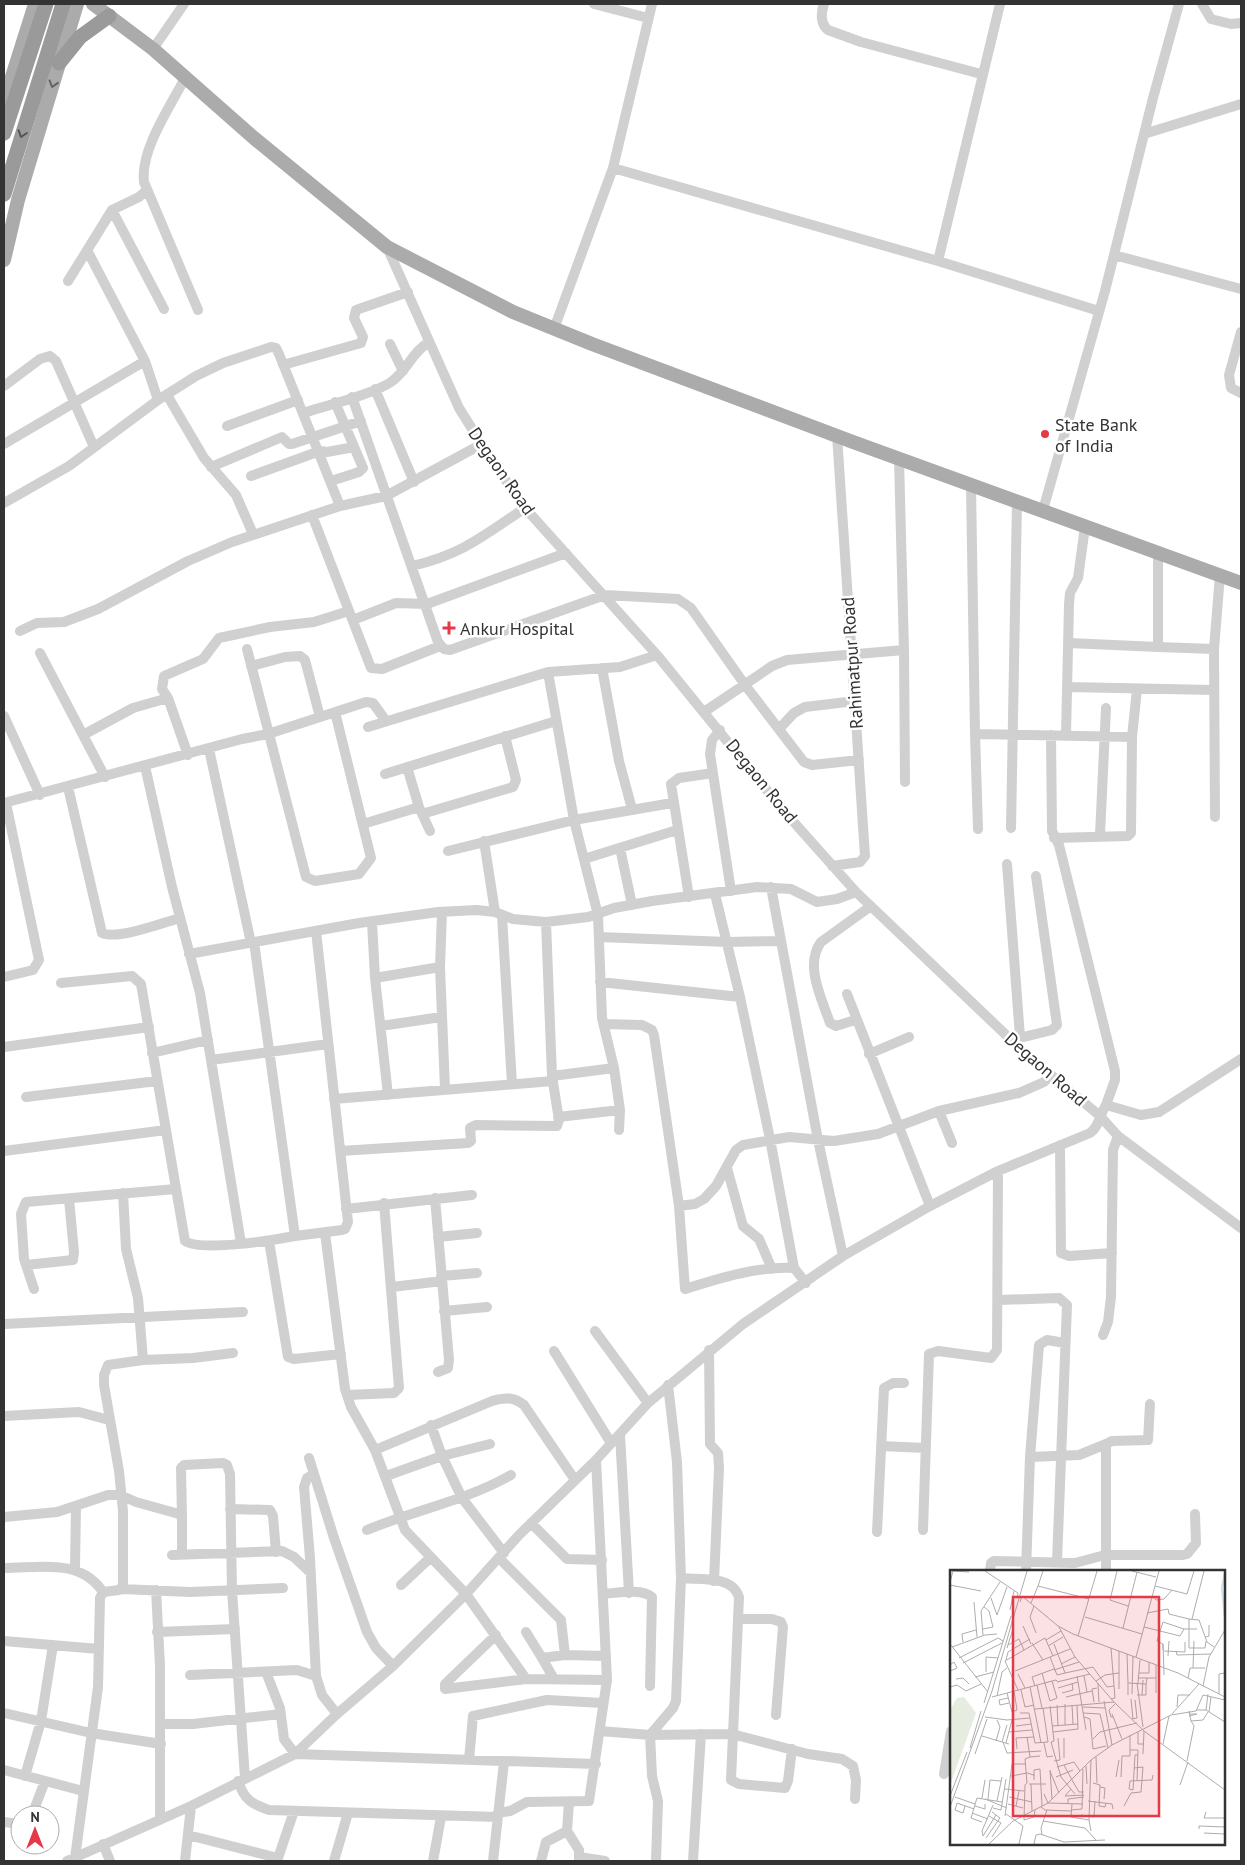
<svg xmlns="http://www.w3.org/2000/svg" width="1245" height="1865" font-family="'PT Sans',sans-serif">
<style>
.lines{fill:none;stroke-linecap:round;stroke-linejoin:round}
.minor{stroke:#d0d0d0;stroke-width:10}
.major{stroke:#ababab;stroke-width:14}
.highway{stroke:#9a9a9a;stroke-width:15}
.oneway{stroke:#636363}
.oneway2{stroke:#525252}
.poi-dot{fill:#e63946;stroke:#fff;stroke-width:2}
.labels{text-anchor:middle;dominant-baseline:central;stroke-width:5;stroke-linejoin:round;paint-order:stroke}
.poi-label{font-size:18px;fill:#333;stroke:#fff;text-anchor:start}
.street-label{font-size:18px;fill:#333;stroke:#fff}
.inset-river{fill:none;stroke:#cfe2ee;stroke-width:2.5}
.inset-road{fill:none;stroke:#adadad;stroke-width:1}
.view{fill:#e63946;fill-opacity:0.15;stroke:#e63946;stroke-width:2.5}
.inset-edge{fill:none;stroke:#333;stroke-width:2.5}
</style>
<rect width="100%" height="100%" fill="#fff"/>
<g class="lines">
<path class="minor" d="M594,4L648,18
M824,4C821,12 820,24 828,30L861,42L981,74
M1202,4L1211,19L1231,24L1241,23
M153,49L184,4
M185,78C170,107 140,150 144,182L198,310
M1144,134L1241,104
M613,168L938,261L1099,311
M112,210L164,309
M387,247L459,408L492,461L525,508L657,655L783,810L856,892L1026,1054L1100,1116L1118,1136L1241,1228
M87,250L145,361L158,400
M1114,255L1241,289
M938,261L1000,4
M68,281L112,210L139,197L147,190
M554,329L613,168L652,4
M1241,332L1229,375L1231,388L1241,393
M390,344L403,371
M283,365L361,343L363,337L354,318L356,310L408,292
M4,386L40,359L50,356L56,361L94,447
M375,389L414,482
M167,395L204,458L236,495L253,534
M352,397L438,642L444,649L450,650L605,595L678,599L691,608L745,685L804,762L812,765L859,760
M303,413C325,406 374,394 391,382C407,371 412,352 429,342
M227,426L298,400
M4,444L145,361
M211,467L282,437L289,444H292L361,421
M251,476L320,451L327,452L354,447
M331,481L359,472L363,468L335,402
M971,485L975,734
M4,503L69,466L158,400L196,376L223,363L271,347L276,348L279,354L340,506
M1043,510L1105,291L1153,98L1179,4
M312,515L371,668L382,669L440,646
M412,566C463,554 483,536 525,508
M353,620L396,603L427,604L566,553
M20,631L37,623L64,622L98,609L188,561L232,542L340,506L386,496L482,444
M1069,643L1158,647V554
M1158,647L1214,649
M247,649L306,877L315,881L359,874L371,858L335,712
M904,650L905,782
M40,653L105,777
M251,666L285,657L300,656L305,660L320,717
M602,668L619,761L632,809
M548,672L574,820L598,915L602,1018L614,1068L620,1110L619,1130
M1068,687L1214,690
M704,712L772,666L787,660L904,650L899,459
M4,716L40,795
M368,727L548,672L620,667L657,655
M779,729L794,713L805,707L855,701
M720,730L712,740L710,754L731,891
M1066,734L1069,604L1070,593L1078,578L1085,527
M83,735L133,708L168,698
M1051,735L1052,831L1059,845L1115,1071V1080L1106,1105
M209,749L251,943
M188,755L168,698L162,689L164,676L203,659L219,638L270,627L314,622L349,611
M145,766L172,887L200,993L241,1243
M407,767L419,807L430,831
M385,774L556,721
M68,787L102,933C118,940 162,923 180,918
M4,803L242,739L268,734L366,702L373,703L386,721
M422,814L513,787L516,780L505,736
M1215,817L1214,649L1220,575
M363,824L419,807
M1011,828L1017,501
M978,829L975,734L1132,737L1137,689
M1100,835L1106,708
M1054,838L1128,836L1131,833L1132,737
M484,841L495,912
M620,848L632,905
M448,851L574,820L672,803
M584,859L677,830
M1007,864L1020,1037
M832,866L860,862L865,856L837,435
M771,887L818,1140L843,1256
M715,894L740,997
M689,897L671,784L679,778L713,773
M442,912L440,967L445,1089
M502,916L512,1084
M372,922L375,978L388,1095
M599,937L727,942L781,941
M189,954L359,923L438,912L477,910L495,912L513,919L546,922L588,917L614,908L652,901L757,887L791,889L817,902L837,899L856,892
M4,977L33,970L39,960L6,803
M375,978L440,967
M600,982L740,997L770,1139L794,1268L806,1283
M61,983L132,976L141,984L185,1241C201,1252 274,1240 295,1236L254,942
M847,994L930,1206
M855,1020L836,1026L830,1023C822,999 804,965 821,942L871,906
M604,1024L642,1025L652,1030L654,1035L679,1206L685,1289C720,1278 758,1266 794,1268
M381,1026L441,1017
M1011,1040L1052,1030L1057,1025L1036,876
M4,1047L149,1027
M152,1053L208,1040
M869,1054L909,1037
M211,1060L328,1044
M552,1076L614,1068
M26,1097L157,1081
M334,1099L553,1081
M939,1111L952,1143
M558,1117L620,1110
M1060,1145L1061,1253L1069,1256L1112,1253
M4,1151L166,1130
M340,1151L468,1143L471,1141L470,1128L476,1125L557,1126L559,1120L552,1076L546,922
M727,1168L743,1226L759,1239L772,1269
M123,1193L126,1249L138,1298L143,1360L193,1358L233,1353
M435,1198L449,1360L448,1368L438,1372
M679,1206L695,1204L704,1199L716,1186L736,1150L743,1145L789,1137L834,1141L878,1134L939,1111L1019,1093L1044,1082L1051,1075
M346,1209L472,1195
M325,1233L345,1389L351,1407L375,1450L405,1530L466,1594L526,1679
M295,1236L342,1230L345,1229L348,1222L316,931
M438,1237L477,1233
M269,1241L288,1357L294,1359L341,1354
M26,1265L73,1260L74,1252L69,1199
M441,1276L477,1273
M392,1287L442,1281
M34,1289L24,1259L21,1214L26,1202L176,1189
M999,1300L1059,1298L1067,1305L1057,1562
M444,1311L487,1307
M4,1324L243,1312
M595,1331L648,1403
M1103,1335L1108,1322L1111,1297L1113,1150L1118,1136
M709,1350L710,1444L718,1453L719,1468L714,1581
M554,1351L611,1443
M347,1395L394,1393L399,1388L384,1203
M4,1416L79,1412L109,1420
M431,1425L442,1456L462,1498L504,1553
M620,1435L629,1593
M1106,1444L1112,1441L1148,1440L1150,1404
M881,1446L925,1448
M375,1450L492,1401C505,1397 514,1397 524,1405L575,1480
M1030,1457L1079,1455L1106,1444V1571
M309,1458L334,1538L367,1632L376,1648L393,1666
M313,1475L307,1478L304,1487L310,1558L316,1676L322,1695L337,1714
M386,1476L442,1456L490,1444
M230,1509L270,1510L273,1516L276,1552
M4,1517L57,1512L108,1495H120L136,1502L179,1514L182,1518V1554
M182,1518L181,1468L184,1465L223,1463L227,1465L230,1474L232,1591L245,1778
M531,1523L567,1559L602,1560
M367,1530C415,1510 465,1501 511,1475
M923,1530L929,1354L938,1351L991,1358L997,1350L998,1171
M877,1532L884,1388L893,1383H904
M172,1555L282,1551L294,1557L311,1573
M500,1559L561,1620L565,1655L606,1656
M4,1568C40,1568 80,1558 103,1592
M75,1568L76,1506
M990,1571L991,1563L994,1561L1075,1563L1105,1555H1183L1187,1554L1196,1543L1195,1514
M1026,1571L1030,1457L1039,1345L1047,1340L1065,1343
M681,1578C700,1580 732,1575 739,1597L731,1780L739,1784L785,1788L788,1781L792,1749
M401,1585L430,1558
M122,1589L190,1592L283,1588
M156,1590L160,1666V1820
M603,1594C617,1593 641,1588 652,1597L650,1686
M740,1619H772L781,1622L783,1627L776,1715
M157,1632L235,1629
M526,1632L542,1658
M496,1635L445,1684V1689L526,1679L607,1680
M4,1641L99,1649
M266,1672L280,1708L284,1739L295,1754L596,1764
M190,1675L297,1670L316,1676
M554,1679L542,1658L565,1655
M4,1713L91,1733L161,1744
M161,1724H193L281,1714
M600,1731L650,1735L732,1734L808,1754L842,1759L853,1766L856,1780L855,1799
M469,1760L473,1716L547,1700L603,1703
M4,1770L83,1791
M944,1774L951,1731
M25,1776L41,1721L53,1645
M238,1781C244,1799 251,1804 269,1810L498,1817
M498,1813L510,1811L527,1802L589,1801L607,1680L596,1460
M32,1815L45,1781
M4,1822L20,1824
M567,1831L579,1850V1861
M188,1835L278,1858
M103,1844L110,1861
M579,1857L605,1861
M67,1861L191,1806L295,1754L337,1714L393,1666L466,1594L519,1535L596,1460L648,1403L743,1324L843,1256L930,1206L998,1171L1090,1133C1099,1127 1100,1114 1106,1105L1141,1115L1159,1112L1241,1059
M77,1861L75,1858L98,1687L100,1598L103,1592L119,1590L123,1586V1511L119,1471L104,1385V1375L108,1365L143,1360
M185,1861L191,1806
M277,1861L294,1811
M334,1861L348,1813
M433,1861L441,1817
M493,1861L504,1762
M541,1861L546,1842L567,1831L569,1802
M656,1861L658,1801L652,1776L650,1735L673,1708L676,1701L681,1578L677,1462L668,1385
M693,1861L701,1734"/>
<path class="major" d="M93,4L153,49L254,138L387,247L513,312L592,344L853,442L1241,583
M4,102L35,4
M4,260L18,200L77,4"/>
<path class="highway" d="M59,63L80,37L109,16
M4,133L46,4
M4,194L63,4"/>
</g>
<defs><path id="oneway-chevron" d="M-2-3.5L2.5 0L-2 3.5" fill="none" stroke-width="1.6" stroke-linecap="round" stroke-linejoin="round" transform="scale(1.25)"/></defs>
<use class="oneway" href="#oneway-chevron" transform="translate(53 84) rotate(107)"/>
<use class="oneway2" href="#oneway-chevron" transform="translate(22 134) rotate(108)"/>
<g class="poi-dot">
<circle cx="1045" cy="434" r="5"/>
<path d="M446.5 620.5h5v5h5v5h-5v5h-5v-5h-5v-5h5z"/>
</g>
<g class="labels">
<g class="poi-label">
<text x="1055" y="424">State Bank<tspan x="1055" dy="21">of India</tspan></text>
<text x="460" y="628">Ankur Hospital</text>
</g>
<g class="street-label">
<text transform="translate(502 471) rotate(55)">Degaon Road</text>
<text transform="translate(852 663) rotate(-94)">Rahimatpur Road</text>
<text transform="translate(762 781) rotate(51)">Degaon Road</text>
<text transform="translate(1046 1069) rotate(41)">Degaon Road</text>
</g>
</g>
<g transform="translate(950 1570)">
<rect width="275" height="275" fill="#fff"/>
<path d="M14,127L26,143L0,215V140L7,128Z" fill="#e6ecdf"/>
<path class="inset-river" d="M275,3L272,18L275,46"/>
<path class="inset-road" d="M35,1L68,23L67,28M93,1L88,16L139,29M167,1L160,30L178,36M182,1L206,7M0,12L3,1L19,2M0,15L31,21M205,16L237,24L244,1M202,25L206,30L214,29L222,20M41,28L47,45L57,17M24,32L27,67M70,32L72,26L108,56L123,64L228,103L275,127M81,33L88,16M84,36L80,47L86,63M0,37V66M60,40L64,21M197,43L218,39L219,44L239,49M135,47L192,64M242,49L254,1M73,56L81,74M109,57L125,87L164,132L194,161L275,220M194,57L230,66L234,59M173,58L187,2M33,59L43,57L39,41L34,37M33,65L31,41L50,12M128,66L147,1M255,67L259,66V55M96,70L111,61M256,71L255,78H239V49L249,50L257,72L264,77M13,72L12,64L26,60M82,73L93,90M0,74L38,122M104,74L115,103L143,97L157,117L164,116M213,74L214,105M58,75L69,69L74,80M98,76L113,67M2,77L35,65L47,64M57,78L63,59M161,78L165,128L161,129M213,80V74L207,71L213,52L234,59H247M214,81L235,82V72M226,81L227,85L261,84M177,84L178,113M218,86L219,71M100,87L107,105L115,103M186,87L209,1M9,88L48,68L53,71M56,90L58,82L80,69M13,93L52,73M111,94L125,87M0,95L4,92L7,98L0,101M243,98L244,71M104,100L129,92M65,101L120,79M36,102V87L48,88M92,103L100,131L107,128L102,111M169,103V119M189,103H199V92M68,104L75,118M127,106L136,160M134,106L137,122M25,107L44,102M188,108H206M238,108L240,98H255M6,109L13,108L19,114M146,111L155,105L169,103V81M107,112L140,104M148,113L149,132M187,113L193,157M188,113L190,90M87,115L92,138M85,116L82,107L104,99M253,116L259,87L275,60M0,117L7,115L16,121L31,114M80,117L91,173M108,118L128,112M68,120L55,91L95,68L103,86M71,120L75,137L84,135M57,123L62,142L67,140L64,121M112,123L123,120L122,113M206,123V95M182,124L183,86M269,124V104L275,103M178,125V113L196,114L197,108M187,125H196V114M192,125L193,110M47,126L52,102L57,98M42,127L106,110L108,112M116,127L142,121M58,128L49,130L50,135L59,133M181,129L183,149M154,131L162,175M144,132L142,119L147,118M34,133L61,46M115,134V155M107,135L108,156M122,135L123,154M100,136L104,171L101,172M133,137L155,138M227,137L228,125H240M85,139L164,132M246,140H256L275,152M256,140L258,124M239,141L241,151L253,150L258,142M259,142L261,127M70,143H79L85,173L98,172L93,138M133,143L150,144L158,178M162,144L172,169M222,144L249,114M239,144H247L239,146M35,147L57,150L80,148M134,147L140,149L143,179L156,176M163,147H161L159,140L165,134M182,149L187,148L185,130M66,156L81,154M102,156L128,154M59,162L82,160M103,162L128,159L127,135M188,162V174H194M32,166L59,174M77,167L80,187L90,186M114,168V188M143,169L150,162L187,153M46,171L50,157L47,150M52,172L57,155M53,172L57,183L91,181M101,172L111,207L125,224M56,173L62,150M94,173L97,187L103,186M213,174L219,146M20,178L31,141M67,179L66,168L84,167M180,180H188L187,211M25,184L37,149M193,184L194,161M80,187L75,189L77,213L75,215L74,250L84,247L85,240M146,187L147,213M104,191L110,190L108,168M237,191L244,156L241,151M114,195L122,210M136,196L137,214M107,197L124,192L130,201M100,200L102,229M100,201L109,223M61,206L77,203L84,205V210M84,206V200L90,199L92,236M106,207L123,200M166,207L169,190M171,207L172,186H180V165M122,210L129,222H134M143,213L150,215L149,236L155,237L156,233M79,214H96M81,214L82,241M230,215L238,192M150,217L155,218L154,229M55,219L74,221M121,219L115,226L134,225M183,220L179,219L180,211L202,210L203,205M183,220L185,185H188M94,224L98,233L133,234M0,226L17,182M5,227L25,234M59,227L82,232M32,228L35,210M35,229L57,238M38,229L40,210L51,211M47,231L52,207M138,231L162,234L163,239M7,233L5,240L13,243L15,236M7,233L24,239M58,234L73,238M118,234V229L134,227M122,234L121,247L139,250L141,261M25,236L35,239V234M66,236L69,221M174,236L181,223L191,222L193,197L184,198M0,237L42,121L77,1M91,237L95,240L121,241M43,238L51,240L56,209M121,240L132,239L133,199M256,242L254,248H275M22,243L38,249M56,244L73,256L69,274M131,245L144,247L145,231M39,246L51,253L42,267M55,246L62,194H76M139,250L141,190M93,251L135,258L146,270M32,252L21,248L27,228L52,232M249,259V256L275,257M254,263L275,264M92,265L91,258L97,240M33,266L32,261L43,235M33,266L46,245M36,268L50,248L42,242M39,274L63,251L98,233L141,190L162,175L221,145L246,141L253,125L275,130M84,274L86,265L90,264L114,272L155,270"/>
<path class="view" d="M63,27H209V246H63Z"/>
<rect width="275" height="275" class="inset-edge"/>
</g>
<rect width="1245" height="1865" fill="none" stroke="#333333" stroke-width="10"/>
<g transform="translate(35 1830)"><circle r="24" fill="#ffffff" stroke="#adadad"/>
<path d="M0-4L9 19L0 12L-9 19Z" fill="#e63946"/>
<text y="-8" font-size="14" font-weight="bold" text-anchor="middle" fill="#333333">N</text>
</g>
</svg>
